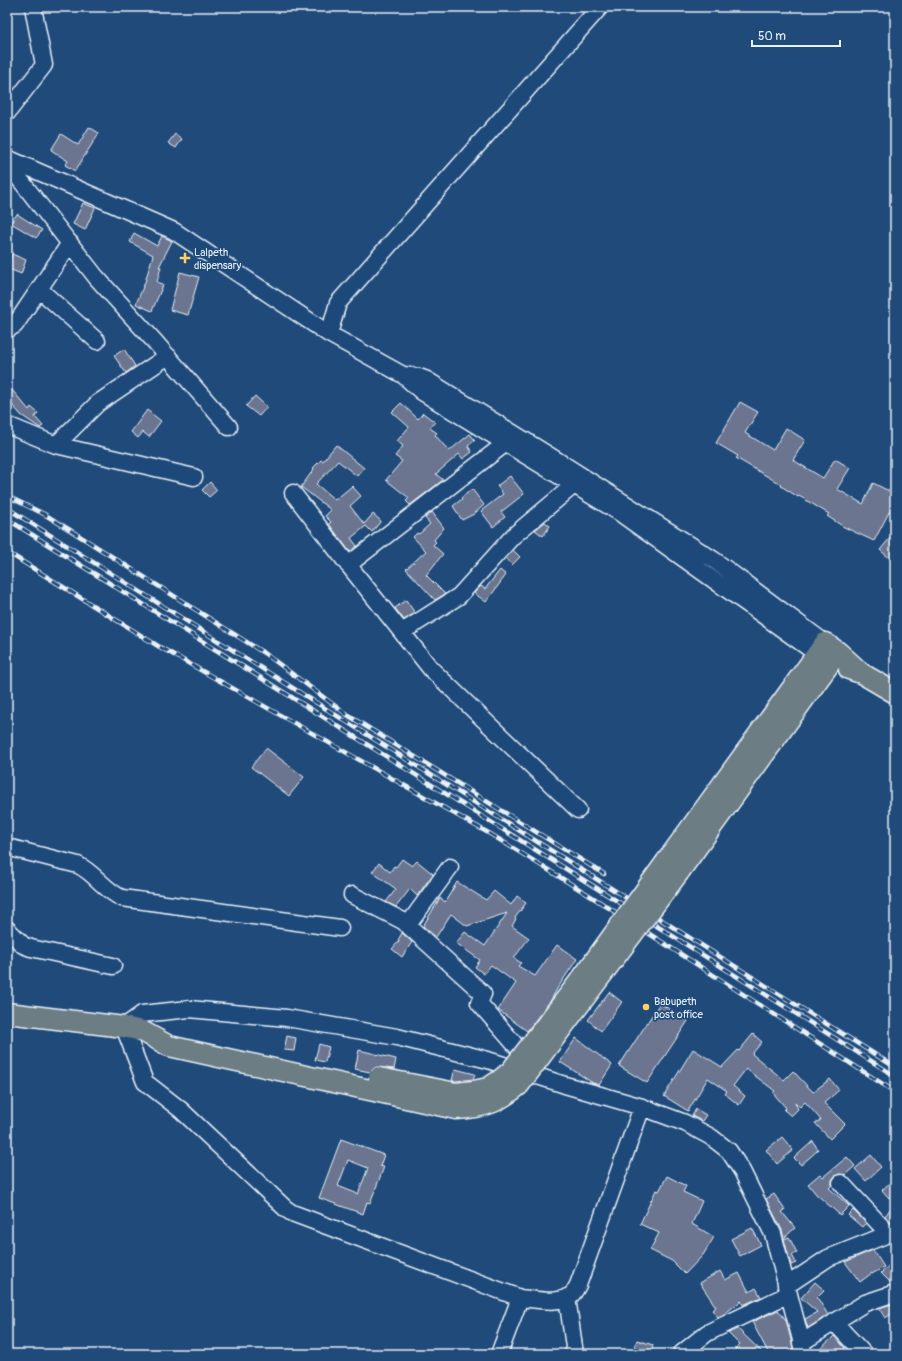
<svg xmlns="http://www.w3.org/2000/svg" width="902" height="1361" font-family="Pangolin,sans-serif">
<style>
.building{fill:#6c748f;stroke:#e8f1f8;fill-rule:evenodd}
.lines{fill:none;stroke-linecap:round;stroke-linejoin:round}
.minor-casing{stroke:#e8f1f8;stroke-width:19}
.major-casing{stroke:#e8f1f8;stroke-width:23}
.minor{stroke:#1f4a7a;stroke-width:16}
.major{stroke:#6d7d84;stroke-width:20}
.rail-casing{stroke:#e8f1f8;stroke-width:4.5}
.rail{stroke:#1f4a7a;stroke-width:3;stroke-dasharray:9;stroke-linecap:butt}
.major-bridge-casing{stroke:#e8f1f8;stroke-width:23;stroke-linecap:butt}
.major-bridge{stroke:#6d7d84;stroke-width:20}
.poi-dot{fill:#ffd166;stroke:#1f4a7a;stroke-width:1.5}
.labels{text-anchor:middle;dominant-baseline:central;stroke-width:3.5;stroke-linejoin:round;paint-order:stroke}
.poi-label{font-size:11px;fill:#e8f1f8;stroke:#1f4a7a;text-anchor:start}
</style>
<rect width="100%" height="100%" fill="#1f4a7a"/>
<filter id="ink" filterUnits="userSpaceOnUse"><feTurbulence type="fractalNoise" baseFrequency=".025" numOctaves="2"/><feDisplacementMap in="SourceGraphic" scale="8" xChannelSelector="R" yChannelSelector="G"/><feConvolveMatrix kernelMatrix="1 2 1 2 8 2 1 2 1" color-interpolation-filters="sRGB"/></filter>
<g filter="url(#ink)">
<path class="building" d="M89,127L99,133L75,171L65,165L68,161L51,150L61,134L78,145Z
M175,134L182,139L176,148L168,143Z
M83,203L95,208L85,230L73,224Z
M17,214L42,230L36,238L11,223Z
M134,233L157,246L162,236L172,241L159,267H161L157,282L163,285L152,311L136,304L145,282L153,255L130,242Z
M12,254L26,260L21,274L7,268Z
M180,272L199,277L188,315L170,310Z
M124,349L135,366L126,373L114,356Z
M7,384L29,410L31,407L38,413L35,417L43,426L40,428L21,415L7,399Z
M255,396L267,407L259,416L246,406Z
M740,402L758,412L745,433L773,450L786,428L805,440L793,460L823,478L835,459L850,468L837,489L863,504L873,483L895,494V501L874,541L844,527L827,516L829,514L799,496L798,497L781,486L782,485L736,458L738,456L716,443Z
M401,403L418,419L423,413L435,422L430,428L437,433L435,435L449,451L470,434L475,440L468,446L472,452L463,459L459,454L436,474L443,480L410,505L406,501L409,498L386,480L402,461L395,456L403,446L397,441L409,427L392,412Z
M147,410L161,421L149,437L143,432L138,438L131,432Z
M336,445L364,468L357,476L338,461L316,484L335,500L352,486L361,496L350,506L364,524L373,514L381,521L372,532L366,526L351,538L357,546L350,552L329,524L331,522L325,516L331,510L301,487L314,469L313,468L321,460L323,461Z
M510,476L524,494L501,512L505,517L493,527L481,511L503,494L497,486Z
M210,482L217,490L209,497L202,490Z
M472,489L484,505L474,514L462,520L453,506L462,499L461,498Z
M432,512L444,528L434,540L436,542L433,545L443,554L426,575L445,594L435,600L406,569L426,551L413,537L417,533L419,534L430,524L425,518Z
M545,522L550,526L543,536L535,530Z
M895,532V563L880,550Z
M513,550L520,557L512,565L506,558Z
M500,570L506,575L486,602L474,593L481,586L485,589Z
M406,600L415,613L404,620L395,608Z
M266,748L304,777L289,796L251,767Z
M402,859L412,866L417,861L433,874L417,896L410,889L396,907L386,902L396,889L372,872L379,863L390,872L394,866L396,867Z
M457,882L486,900L494,891L511,905L517,896L526,903L515,918L516,919L512,926L529,938L514,958L521,963L518,966L535,976L557,945L577,959L557,989L551,1000L527,1031L498,1010L516,983L491,965L484,974L475,967L480,960L456,943L465,932L485,946L507,913L467,926L451,914L436,937L423,926L440,898L445,902Z
M402,933L412,942L402,957L392,949L399,941L398,940Z
M609,992L622,1002L601,1031L588,1020Z
M660,1003L688,1021L647,1083L619,1066Z
M753,1034L762,1042L752,1054L784,1080L793,1071L813,1092L830,1079L839,1090L824,1103L845,1124L830,1139L815,1123L821,1120L805,1102L800,1107L795,1102L798,1109L791,1116L784,1110L786,1108L773,1093L775,1091L746,1069L733,1086L745,1096L739,1105L725,1094L727,1091L708,1078L688,1111L664,1096L693,1049L722,1067L738,1050L739,1051Z
M287,1036L296,1038L294,1051L284,1050Z
M576,1038L612,1065L599,1085L593,1083L560,1062Z
M319,1044L329,1047L325,1062L315,1060Z
M359,1050L396,1059L394,1069L376,1067L370,1072L355,1069Z
M455,1069L475,1074L473,1079L456,1081L452,1080Z
M696,1109L706,1115L702,1121L692,1116Z
M782,1137L793,1150L777,1164L766,1150Z
M341,1139L384,1155L380,1166L384,1167L370,1203L367,1202L363,1214L319,1198ZM348,1160L368,1168L358,1194L338,1186Z
M813,1141L818,1150L801,1165L794,1158Z
M871,1155L881,1167L866,1181L855,1169Z
M847,1157L855,1166L845,1175L839,1174L835,1176L832,1180V1185L829,1188L849,1206L840,1215L816,1194L808,1184L820,1174L823,1177Z
M667,1176L686,1186L683,1192L702,1201L692,1224L714,1237L703,1255L685,1274L672,1261L650,1250L659,1233L640,1224L656,1190L659,1191Z
M895,1178V1192L889,1198L882,1190Z
M774,1194L785,1210L782,1212L795,1228L784,1238L782,1230L766,1199Z
M895,1203V1224L894,1226L885,1216Z
M853,1210L866,1223L862,1227L848,1215Z
M752,1228L761,1245L740,1256L731,1239Z
M789,1237L797,1253L792,1255L796,1263L791,1265L784,1239Z
M873,1250L884,1267L872,1274V1273L860,1282L845,1262Z
M895,1260V1284H892L881,1273Z
M720,1271L725,1280L739,1273L749,1292L756,1288L761,1297L743,1305L741,1301L724,1314L718,1317L712,1310L716,1307L700,1283Z
M815,1282L824,1290L817,1297L828,1315L808,1328L805,1319L817,1312L801,1298Z
M895,1303V1312L885,1318L879,1308Z
M778,1310L786,1320L793,1348L786,1354H769L752,1322Z
M738,1329L764,1354H731L740,1345L728,1333Z
M834,1336L845,1348L839,1354H815Z
M637,1340L653,1345L651,1354H632Z"/>
<g class="lines">
<defs>
<path id="minor" d="M600,7L338,303L329,334L403,375L422,392L620,513L827,661
M7,113L44,65L33,7
M7,158L174,231L329,334
M7,163L96,277L156,343L229,427
M39,289L97,341
M7,330L15,325L70,243
M403,375L419,377L427,380L555,459L714,560L825,643
M7,425L56,445L194,477
M56,445L98,403L168,356
M293,493L346,562L431,669L578,810
M348,565L506,443
M402,632L459,596L513,536L574,485
M7,847L78,865C95,873 105,891 122,898L340,928
M352,895L403,921L478,989L483,994L479,1003L531,1063
M408,925L450,867
M7,929L23,945L31,948L113,966
M642,1107L578,1285C576,1288 574,1293 571,1295C558,1305 535,1299 520,1298L292,1213L286,1209L181,1110L145,1082L124,1027L142,1014L189,1009L287,1018L397,1037L488,1060L565,1085L642,1107L685,1123L711,1137L729,1151L742,1171L773,1234L801,1340L803,1354
M786,1286L828,1258L886,1235V1231L841,1183
M567,1297L575,1354
M834,1322L864,1354
M801,1343L865,1303L895,1293
M499,1354L520,1298
M681,1354L707,1333L789,1294"/>
<path id="major" d="M849,669L861,673L895,693
M666,862L825,643L838,652L861,673
M679,872L838,652
M7,1013L124,1027L142,1031"/>
</defs>
<use href="#minor" class="minor-casing"/>
<use href="#major" class="major-casing"/>
<use href="#minor" class="minor"/>
<use href="#major" class="major"/>
<defs>
<path id="rail" d="M7,496L44,514L70,530L267,655L346,714L604,874
M7,508L895,1067
M7,519L598,889L895,1076
M7,552L158,646L492,835L592,897L895,1092"/>
</defs>
<use href="#rail" class="rail-casing"/>
<use href="#rail" class="rail"/>
<defs>
<path id="major-bridge" d="M142,1031L169,1046L456,1109C484,1108 497,1103 519,1085L679,872
M379,1078L456,1093L474,1091L488,1088L500,1080L511,1071L585,974L666,862"/>
</defs>
<use href="#major-bridge" class="major-bridge-casing"/>
<use href="#major-bridge" class="major-bridge"/>
</g>
</g>
<g class="poi-dot">
<path d="M183 252h4v4h4v4h-4v4h-4v-4h-4v-4h4z"/>
<circle cx="646" cy="1007" r="4"/>
</g>
<g class="labels">
<g class="poi-label">
<text x="194" y="252">Lalpeth<tspan x="194" dy="13">dispensary</tspan></text>
<text x="654" y="1001">Babupeth<tspan x="654" dy="13">post office</tspan></text>
</g>
</g>
<rect width="902" height="1361" fill="none" stroke="#1f4a7a" stroke-width="24"/>
<rect x="12" y="12" width="878" height="1337" fill="none" stroke="#e8f1f8" stroke-width="1.5" filter="url(#ink)"/>
<path d="M752 40v6h88v-6" fill="none" stroke="#e8f1f8" stroke-width="2"/>
<text x="758" y="40" font-size="12" fill="#e8f1f8" stroke="#1f4a7a" stroke-width="3" paint-order="stroke">50 m</text>
</svg>
